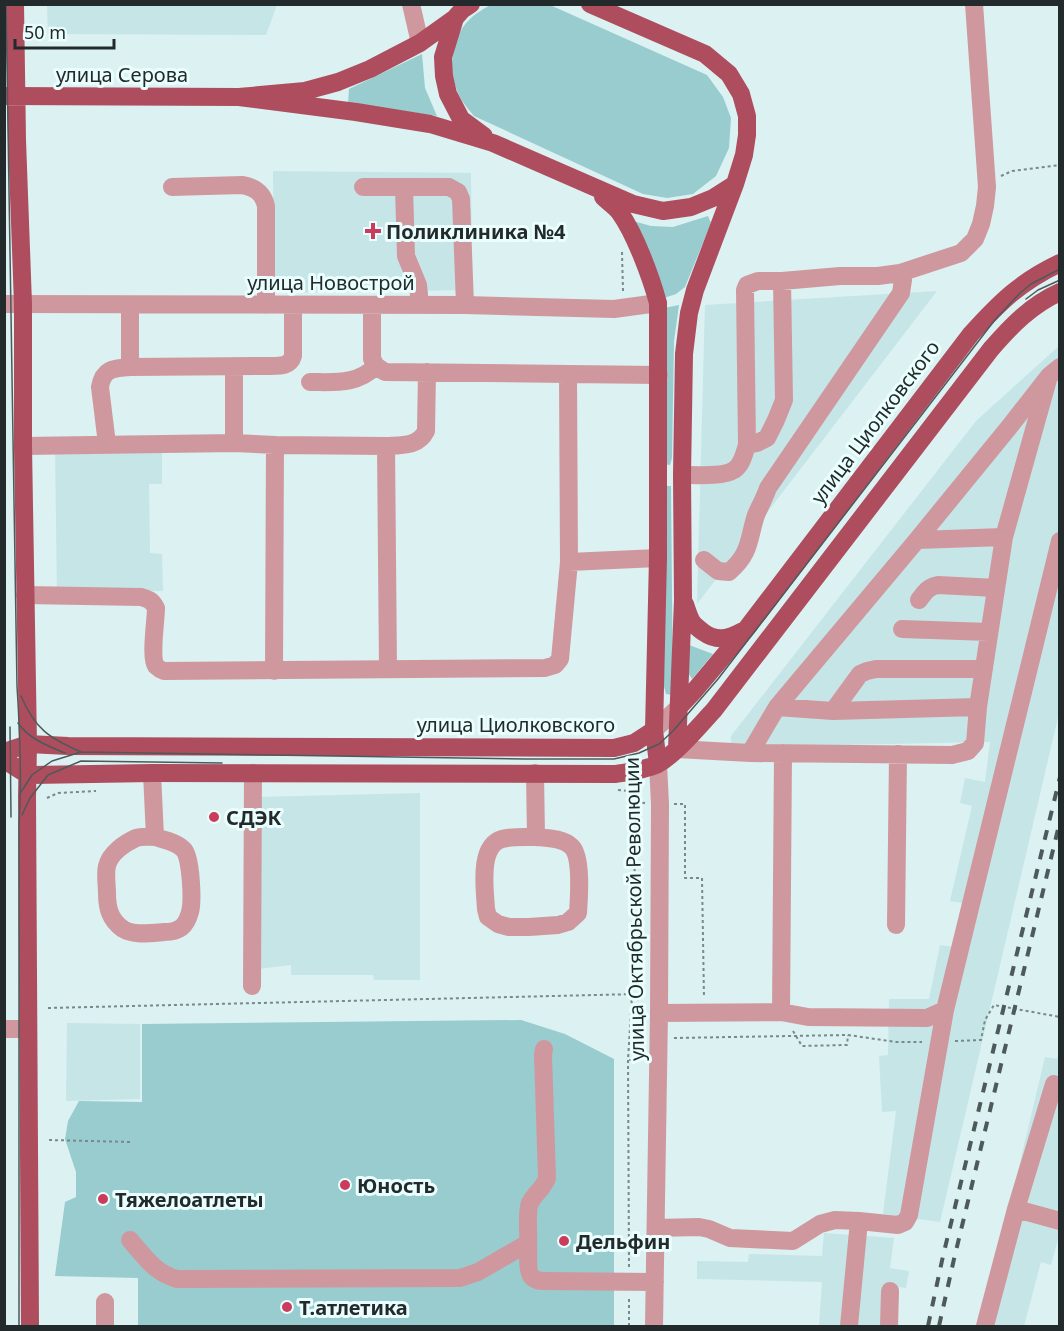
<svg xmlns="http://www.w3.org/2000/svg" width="1064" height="1331" font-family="'Noto Sans',sans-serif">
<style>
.built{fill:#c6e5e7}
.green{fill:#98cccf}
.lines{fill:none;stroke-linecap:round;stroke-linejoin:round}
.path{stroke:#798889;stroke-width:2;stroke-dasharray:3 3;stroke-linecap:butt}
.minor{stroke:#cf989e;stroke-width:18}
.major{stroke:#ad4d5d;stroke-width:18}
.tram{stroke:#4e595a;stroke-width:1.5}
.rail{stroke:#4e595a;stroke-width:4;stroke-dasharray:10 10;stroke-linecap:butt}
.poi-dot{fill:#cb3b5c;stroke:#ebfefe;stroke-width:2}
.labels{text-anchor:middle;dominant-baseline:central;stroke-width:6;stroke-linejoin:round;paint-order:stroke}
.street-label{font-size:20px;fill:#222a2b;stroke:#ebfefe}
.poi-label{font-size:20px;font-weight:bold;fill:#222a2b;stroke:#ebfefe;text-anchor:start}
</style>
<rect width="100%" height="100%" fill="#dbf1f2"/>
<path class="built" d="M47,5V4L277,5L266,35L48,34Z
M273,171L471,173L472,290L274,293Z
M937,291L697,604L705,305Z
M1059,346V713L940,1222L883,1214L896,1111L882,1112L879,1056L888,1055L889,999H929L940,945L953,947L962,903L950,901L972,806L960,803L965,778L985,782L990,742L731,747V736L976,421Z
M162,446V484H149L150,553L162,554L163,591L57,592L55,448Z
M420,793V980H374L373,975H291V965L258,969L257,797Z
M67,1023L140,1024V1099L66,1101Z
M1059,1053L1060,1232L1051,1265L1041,1262L1024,1326H981L1045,1057L1057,1059Z
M824,1233L894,1238L890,1268L909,1271L906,1288L883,1285L881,1326H819L822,1282L697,1279V1261L748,1262L749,1254L822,1256Z"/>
<path class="green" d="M490,5H550L707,75L723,97L731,118L729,148L716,176L693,194L667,198L643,194L474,116C469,110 463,103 460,97C447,72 450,37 471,18C476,13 484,9 490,5Z
M422,54L425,88L437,116L348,103L349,89Z
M708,216L711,223L685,287L676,294L664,298L633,221L651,226L673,227Z
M679,305L674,341L672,458L670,465L663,464L664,308Z
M663,486H671L673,695L666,694L662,679Z
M689,645L713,654L692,679L687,671Z
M521,1020L565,1034L614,1059V1326H138V1278L55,1276L65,1202L76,1197V1172L65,1139L68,1121L79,1101L142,1102V1024Z"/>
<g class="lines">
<path class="path" d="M1001,176L1012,171L1060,165
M622,252L623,291
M618,790L628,791L636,802L645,803
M47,798L58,793L96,791
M674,804H685V878H702L704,998
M48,1008L638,994L636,1060H628
M793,1031L802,1046L847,1045L848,1035
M674,1038L848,1035L896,1042H922
M955,1041L981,1040L985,1020L994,1005L1060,1017
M49,1140L131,1142
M629,1267L628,1060L632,995L636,802
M629,1326V1296"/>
<path class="minor" d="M411,4L420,43
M172,187L242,185C255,187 263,193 266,206V305
M363,187H449L458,192L461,199L465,305
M404,187L406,256L418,285L420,305
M4,304L465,305L614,309L658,303
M372,305V359L376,366L385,372L568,374
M130,367V305
M234,367V443
M310,382C335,382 357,385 376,366
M107,444L100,387C103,369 113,368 130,367L271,366C281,366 290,366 293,356V305
M747,445L757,443L767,438L776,420L784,400L782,281
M23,446L234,443L275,445
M386,446C402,445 418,447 426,431L427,372
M682,475C694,475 724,477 734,470C742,465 744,454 747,445L745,290L747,285L758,281H782L840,276H878L900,273L961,253L975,239L981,224L985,206L987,187L974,4
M917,540L1004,537
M704,560L718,571L729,572C751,553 748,540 756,515C760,506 765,497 768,488L901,293L903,280L900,273
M569,562L568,374L659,375
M25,595L141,597C148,599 152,600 156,608C156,620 150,657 156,666C158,668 161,670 164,671L545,668L555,665L560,659L569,562L658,558
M919,600C925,592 928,587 938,585L996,588
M902,629L989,632
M274,671L275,445L386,446L388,669
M777,707L833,711L978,707
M833,711L860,674L867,671L876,669H984
M654,730L679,707
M677,749L750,753L952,755L968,751L975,743L978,707L1004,537L1049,376
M750,753L777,707L917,540L1010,426L1049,376L1060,367
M152,773L155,837C149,837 142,836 136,838C125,843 110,853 107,866C105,874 107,885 107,893C107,908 110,920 123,929C134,936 152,933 164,932C179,932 186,927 190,912C193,901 191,858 184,850C177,842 164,840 155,837
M535,773L536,837C525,837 513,836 502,839C478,846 485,890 486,909L488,917L498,924L509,927H529L558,925L568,922L578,913C579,898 582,858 572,847C563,838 547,838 536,837
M896,925L898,754
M252,986L253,773
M781,1012L783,753
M659,1013L781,1012L808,1017L927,1018L945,1010
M4,1029H28
M1016,1209L1060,1221
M656,1228L699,1227L709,1229L730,1238L793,1241L820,1224L835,1220L859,1221L898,1225L905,1222L909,1215L945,1010L1060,541
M130,1240C145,1257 155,1273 177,1279L460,1278L478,1272L528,1243C529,1252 526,1273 533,1278C536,1280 540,1281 543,1281L655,1282
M528,1243C529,1233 526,1212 530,1203C535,1193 544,1188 547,1178L543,1055L544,1049
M105,1326V1302
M654,1326L659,1013L660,804L658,764
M849,1326L859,1221
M889,1326L890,1291
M985,1326L1016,1209L1054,1084"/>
<path class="major" d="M15,4L17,140L23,304V446L28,744L27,798L30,1326
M471,4L462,10L455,18L443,57L444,76L448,94L461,119L484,136
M4,96L239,97L305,91L338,82L370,69L420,43L455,18
M239,97L356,112L430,124L493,143L633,204L663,211L691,207L713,198L735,184L744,155L747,135V116L741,94L729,74L705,54L590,4
M603,197C608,202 616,207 620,213C635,234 651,277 658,303V558L654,730L658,764
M685,604C687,610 689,617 692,622C695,626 699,629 703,632C717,642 728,639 743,631
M679,707L695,690L747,628L971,334C1000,302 1020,282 1060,263
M677,749L683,600L682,475L684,354L689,313L695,290L735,184
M4,752L28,744L68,746L614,748L634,743L654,730
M4,760L28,775H32L152,773L615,774C629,772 645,770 658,764C676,754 699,726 714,710L991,349C1011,326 1031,305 1060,292"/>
<path class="tram" d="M6,4L17,686C20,732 22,777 19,824V1326
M1026,299L1038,290L1060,280
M21,696C35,729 49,738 81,752L525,759H614L639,753L659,744L673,731L718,679L994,321L1020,293L1031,284L1060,269
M18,723C29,739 48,746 65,753
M10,727L11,817
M21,792L32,775L52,761L81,752
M22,815L30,798L48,775L81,761L222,763"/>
<path class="rail" d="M928,1326L943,1256L1060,777
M939,1326L954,1259L1060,821"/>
</g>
<g class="poi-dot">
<path d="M370 222h6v6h6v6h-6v6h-6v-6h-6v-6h6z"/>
<circle cx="214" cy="817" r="6"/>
<circle cx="345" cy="1185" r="6"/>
<circle cx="103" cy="1199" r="6"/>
<circle cx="564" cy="1241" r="6"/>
<circle cx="287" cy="1307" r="6"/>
</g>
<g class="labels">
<g class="street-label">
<text x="122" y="74">улица Серова</text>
<text x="331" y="282">улица Новострой</text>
<text transform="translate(875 422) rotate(-53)">улица Циолковского</text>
<text x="516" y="724">улица Циолковского</text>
<text transform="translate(634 909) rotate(-91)">улица Октябрьской Революции</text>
</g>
<g class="poi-label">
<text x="386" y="231">Поликлиника №4</text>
<text x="226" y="817">СДЭК</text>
<text x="357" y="1185">Юность</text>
<text x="115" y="1199">Тяжелоатлеты</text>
<text x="576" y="1241">Дельфин</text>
<text x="299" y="1307">Т.атлетика</text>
</g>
</g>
<rect width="1064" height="1331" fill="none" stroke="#222a2b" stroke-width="12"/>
<path d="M15 39v9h99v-9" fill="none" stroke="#222a2b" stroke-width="3"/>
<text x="24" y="39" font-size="18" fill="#222a2b" stroke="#ebfefe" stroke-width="4.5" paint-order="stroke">50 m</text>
</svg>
